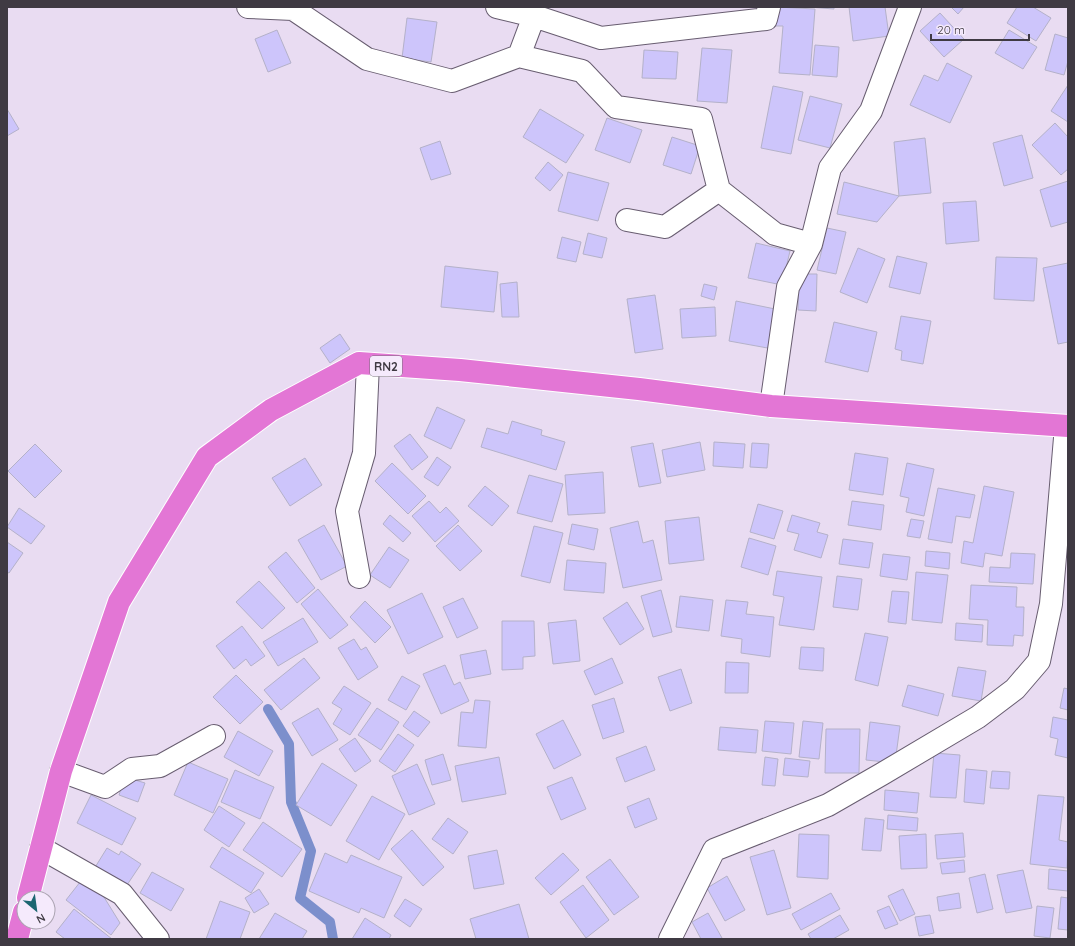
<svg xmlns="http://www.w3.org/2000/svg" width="1075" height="946" font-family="Quicksand,sans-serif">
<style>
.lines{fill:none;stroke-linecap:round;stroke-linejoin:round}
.stream{stroke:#7c8fcc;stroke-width:10}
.building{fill:#cdc5fb;stroke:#b4b1c9}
.street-casing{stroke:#685d70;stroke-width:24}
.highway-casing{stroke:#fff;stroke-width:24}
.street{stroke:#fff;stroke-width:22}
.highway{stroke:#e376d5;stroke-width:22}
.labels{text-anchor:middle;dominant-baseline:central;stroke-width:4;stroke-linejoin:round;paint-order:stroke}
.shield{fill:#f5eafc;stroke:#766f7a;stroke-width:1}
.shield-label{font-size:12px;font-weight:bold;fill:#3f3a43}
</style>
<rect width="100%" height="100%" fill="#e9dcf2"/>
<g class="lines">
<path class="stream" d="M268,709L289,744L291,802L311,851L300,898L330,922L333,939"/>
</g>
<path class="building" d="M777,7L815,9L810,75L779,73L783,26H775Z
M808,7H834V9Z
M849,7H885L889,36L853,41Z
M951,7H964L958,14Z
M1017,7H1033L1051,18L1036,41L1007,23Z
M940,13L964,39L944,57L920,31Z
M407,18L437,22L431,62L402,58Z
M277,30L291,63L268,72L255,39Z
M1009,30L1037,47L1023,69L995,53Z
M1055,34L1068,38V61L1064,75L1045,70Z
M815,45L839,47L837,77L812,75Z
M702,48L732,50L727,103L697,101Z
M644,50L678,52L676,79L642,78Z
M947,63L972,76L950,123L910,105L924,75L938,81Z
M1068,85V122L1051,111Z
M773,86L803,92L791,154L761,148Z
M810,96L842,104L830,148L798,140Z
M7,109L19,129L7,136Z
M540,109L584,135L566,163L523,137Z
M607,118L642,130L630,163L595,150Z
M1055,123L1068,137V169L1061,175L1032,145Z
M1022,135L1033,178L1004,186L993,143Z
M672,137L700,146L691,174L663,165Z
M925,138L931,193L899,196L894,142Z
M440,141L451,174L431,180L420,148Z
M548,162L563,175L550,191L535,178Z
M568,172L609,183L598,221L558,211Z
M1068,181V222L1051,227L1040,190Z
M844,182L899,196L877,222L837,214Z
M976,201L979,241L946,244L943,203Z
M827,228L846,232L836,274L817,270Z
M588,233L607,238L602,258L583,254Z
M562,237L581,242L576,262L557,258Z
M756,243L790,251L782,285L748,278Z
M858,248L885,259L867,303L840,292Z
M897,256L927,263L920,294L889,287Z
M996,257L1037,258L1034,301L994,299Z
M1068,263V342L1058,344L1043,268Z
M445,266L498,272L494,312L441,307Z
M799,274H817L816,311L798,310Z
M517,282L519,317H502L500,284Z
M704,284L717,287L714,300L701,296Z
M655,295L663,349L635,353L627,299Z
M736,301L780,310L773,349L729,341Z
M715,307L716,336L682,338L680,309Z
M901,316L931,321L923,364L901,360L902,351L895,349Z
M834,322L877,332L868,372L825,362Z
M340,334L350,349L330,363L320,348Z
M437,407L465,420L451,449L424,436Z
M512,421L542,430L541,435L565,442L556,470L481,447L487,428L508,434Z
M410,434L428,457L412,470L394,446Z
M700,442L705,470L667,477L662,450Z
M714,442L745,444L743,468L713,466Z
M653,443L661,483L639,487L631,447Z
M752,443L769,444L767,468L750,467Z
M35,444L62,471L35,498L8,471Z
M855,453L888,458L883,495L849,490Z
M437,457L451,467L438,486L424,477Z
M305,458L322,485L290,506L272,478Z
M392,463L426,496L408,514L375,481Z
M907,463L934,469L924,516L906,512L909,498L900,496Z
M603,472L605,513L568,515L565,475Z
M529,475L563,484L552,522L517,513Z
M485,486L509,506L492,526L468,506Z
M984,486L1014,492L1002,556L985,553L983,567L961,563L964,541L973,543Z
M938,488L975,495L970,518L956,516L952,543L928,539Z
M429,501L440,513L446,507L459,521L435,542L412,516Z
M852,501L884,505L881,530L848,525Z
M758,504L783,511L774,539L750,532Z
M19,508L45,526L31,544L7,527Z
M390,515L411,533L403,542L383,524Z
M792,515L820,523L817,532L828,535L821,558L794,550L799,534L787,531Z
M699,517L704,560L669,564L665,521Z
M911,519L924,521L920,538L907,536Z
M638,521L643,543L653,540L662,580L623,588L610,528Z
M572,524L598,529L594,550L568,544Z
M324,525L347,566L321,580L298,540Z
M458,525L482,551L460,571L436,546Z
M534,526L563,533L550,583L521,576Z
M749,538L776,546L768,575L741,567Z
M843,539L873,543L869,568L839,564Z
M7,542L23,553L9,573L7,572Z
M389,547L409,560L390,588L370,575Z
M926,551L950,553L949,569L925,566Z
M286,552L315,588L297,603L268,567Z
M1011,553L1035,554L1033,584L989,582L990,567L1010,568Z
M883,554L910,557L907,580L880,576Z
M567,560L606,563L604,593L564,590Z
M777,571L822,577L814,630L779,625L784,597L773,595Z
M916,572L948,575L942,623L912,620Z
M837,576L862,579L858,610L833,607Z
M259,581L285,608L262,629L236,602Z
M971,585L1017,587L1016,607H1024L1023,636L1014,635L1013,646L987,645L988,620L969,619Z
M318,589L348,625L330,639L301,604Z
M661,590L672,632L653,637L641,596Z
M892,591L909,592L906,624L888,622Z
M422,593L443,637L408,654L387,610Z
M680,596L713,600L709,631L676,627Z
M463,598L478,628L457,638L443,607Z
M726,600L748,602L746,614L774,617L770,657L741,653L742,639L721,636Z
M365,601L391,627L375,643L350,617Z
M627,602L644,629L620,645L603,618Z
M303,618L318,642L278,666L263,642Z
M576,620L580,661L553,664L548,623Z
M502,621H534L535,656L523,657V669L502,670Z
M956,623L983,625L982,642L955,640Z
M242,626L265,656L251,666L246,659L234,669L216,646Z
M865,633L888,637L878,686L855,680Z
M354,639L361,650L366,647L378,667L358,680L338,648Z
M801,647L824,648L823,671L799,669Z
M486,650L491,674L465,679L460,655Z
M304,658L320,678L281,710L264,690Z
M612,658L623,683L595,695L584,671Z
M726,662L749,663L748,693H725Z
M445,665L454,685L460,682L469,701L441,714L423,674Z
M958,667L986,671L981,701L952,696Z
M681,669L692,703L670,711L658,677Z
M236,675L263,702L240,724L213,697Z
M402,676L420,686L406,710L388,700Z
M908,685L944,694L938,716L902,706Z
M344,686L371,703L350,735L333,724L342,709L332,703Z
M1064,688L1068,689V710L1060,708Z
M614,698L624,732L603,739L592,705Z
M475,700L490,701L486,748L458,746L461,712L473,713Z
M318,708L338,740L312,756L292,723Z
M377,708L399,722L381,750L358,735Z
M414,711L430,722L418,737L403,726Z
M1053,717L1068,720V758L1055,755L1058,739L1050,737Z
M563,720L581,755L554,769L536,734Z
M765,721L794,723L791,754L762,751Z
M803,721L823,723L819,759L799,757Z
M870,722L900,726L895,763L866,760Z
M720,727L758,730L756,753L718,750Z
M826,729H860L859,773H825Z
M238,731L273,751L259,776L224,757Z
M398,734L414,745L395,772L379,761Z
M355,738L371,761L355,772L339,749Z
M646,746L655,770L625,782L616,758Z
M934,753L960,755L956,798L930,797Z
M443,754L451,780L432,785L425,760Z
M499,757L506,794L462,802L455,766Z
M765,757L778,759L775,786L762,785Z
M785,758L810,761L808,777L783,775Z
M188,762L228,779L213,813L174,795Z
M322,763L357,785L331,826L296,805Z
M417,764L435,804L409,815L392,776Z
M966,769L987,771L984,804L964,802Z
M235,770L274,787L260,819L221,802Z
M992,771L1010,772L1009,789L990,788Z
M125,777L145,783L138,802L119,795Z
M572,777L586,809L561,820L547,787Z
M885,790L919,793L917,813L884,810Z
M91,795L136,818L122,845L77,823Z
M1038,795L1064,797L1059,840L1068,842L1067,868L1030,864Z
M372,796L405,814L379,860L346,841Z
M649,798L657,819L635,828L627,807Z
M219,806L245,823L229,847L204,830Z
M888,815L918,818L917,831L887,829Z
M448,818L468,832L453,854L432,839Z
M865,818L884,820L881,851L862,850Z
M263,822L302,849L282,877L243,850Z
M412,830L444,867L423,886L391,849Z
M963,833L965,857L937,859L935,835Z
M799,834L829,835L828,879L797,877Z
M926,834L927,868L901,869L899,836Z
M222,847L264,873L251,893L210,867Z
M107,848L119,855L121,851L141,864L125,888L94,869Z
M497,850L504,884L474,889L468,856Z
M774,850L791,908L767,915L750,857Z
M325,853L347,863L351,855L402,877L384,918L361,908L359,913L309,891Z
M563,853L579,870L551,895L535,878Z
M610,859L639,897L614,915L586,877Z
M964,860L965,872L942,874L940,863Z
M1049,869L1068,871V891L1048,889Z
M1023,870L1032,908L1006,913L997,875Z
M152,872L184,889L171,911L140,893Z
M985,874L993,909L977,913L969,878Z
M727,876L745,910L725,921L707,888Z
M84,877L99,889L120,923L111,935L66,900Z
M583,885L609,920L586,938L560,902Z
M259,889L269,904L254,913L245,898Z
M903,889L915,914L900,921L888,896Z
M831,893L840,909L801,930L792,914Z
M959,893L961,908L939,911L937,897Z
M1061,897L1068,898V930L1058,929Z
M405,899L422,909L410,927L394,916Z
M220,901L250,912L240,939H206Z
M519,904L529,939H476L470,919Z
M889,906L898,924L885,929L877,911Z
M1037,906L1054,908L1050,938L1034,936Z
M74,909L112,939H65L56,932Z
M275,913L307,931L302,939H259Z
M708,913L722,938L720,939H701L692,922Z
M840,915L849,930L833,939H811L808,934Z
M930,915L934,933L919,936L915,917Z
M365,918L391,935L389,939H352Z"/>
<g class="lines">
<defs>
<path id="street" d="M248,7L293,9L367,59L452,81L519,56L534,16L601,38L766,19L769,7
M497,7L534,16L533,7
M519,56L582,71L616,107L701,119L719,190
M627,220L665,227L719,190L775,234L811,244
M771,406L788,287L811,244L830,168L871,111L910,7
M359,577L347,511L364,453L368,364
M61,771L105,787L132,769L160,766L214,736
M41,848L122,894L158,939
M670,939L714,850L828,805L882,774L978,717L1015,689L1039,661L1051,604L1066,426"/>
<path id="highway" d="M28,898L61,771L119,602L207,457L271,410L359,363L460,370L639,389L771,406L1068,426
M17,939L24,912"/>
</defs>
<use href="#street" class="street-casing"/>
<use href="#highway" class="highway-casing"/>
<use href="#street" class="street"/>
<use href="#highway" class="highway"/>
</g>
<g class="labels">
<rect class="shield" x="370" y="356" width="32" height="20" rx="3"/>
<g class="shield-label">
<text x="386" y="366">RN2</text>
</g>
</g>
<rect width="1075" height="946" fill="none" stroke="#3f3a43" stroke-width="16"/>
<g transform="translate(36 910) rotate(151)"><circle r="19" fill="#f5eafc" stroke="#aca4b2"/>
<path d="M0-3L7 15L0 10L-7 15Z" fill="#1c6671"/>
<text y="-6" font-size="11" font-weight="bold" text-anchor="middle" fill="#3f3a43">N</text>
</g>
<path d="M931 34v6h98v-6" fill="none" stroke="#3f3a43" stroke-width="2"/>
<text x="937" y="34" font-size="12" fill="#3f3a43" stroke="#f5eafc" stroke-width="3" paint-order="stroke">20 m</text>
</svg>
